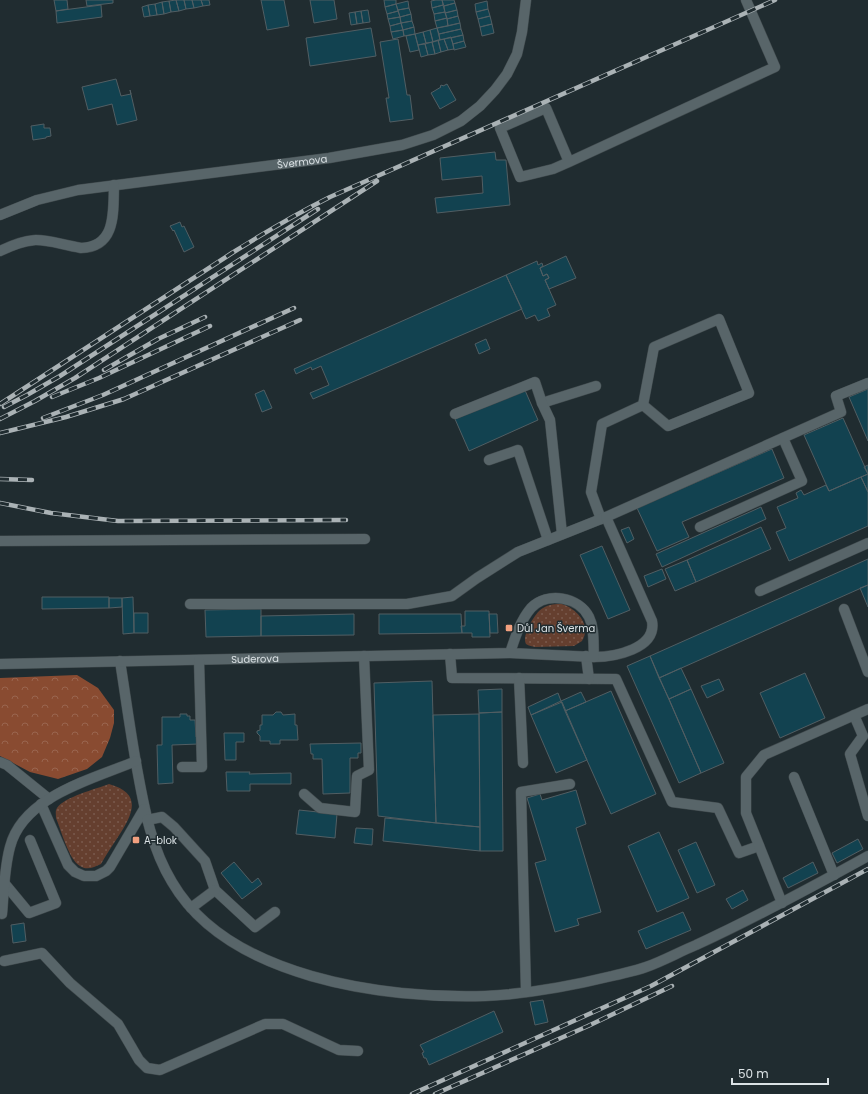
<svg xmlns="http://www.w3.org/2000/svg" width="868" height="1094" font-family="Poppins,sans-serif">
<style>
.grass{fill:url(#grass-dots)}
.forest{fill:url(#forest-crowns)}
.building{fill:#124250;stroke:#515e63}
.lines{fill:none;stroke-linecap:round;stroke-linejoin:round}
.minor-casing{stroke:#404a4d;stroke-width:11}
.minor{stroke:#586569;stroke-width:10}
.rail-casing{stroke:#aab2b5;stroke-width:4.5}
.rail{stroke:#202c30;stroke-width:3;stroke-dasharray:9;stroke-linecap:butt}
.poi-dot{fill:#f2a07f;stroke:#202c30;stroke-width:1.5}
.labels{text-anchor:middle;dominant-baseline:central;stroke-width:3;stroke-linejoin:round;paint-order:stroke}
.street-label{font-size:10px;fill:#dbe2e5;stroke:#202c30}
.poi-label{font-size:10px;fill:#dbe2e5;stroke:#202c30;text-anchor:start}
</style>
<defs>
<pattern id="grass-dots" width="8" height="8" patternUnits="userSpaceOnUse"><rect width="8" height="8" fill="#653f2f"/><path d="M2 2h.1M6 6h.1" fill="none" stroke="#7a5a4d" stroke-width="1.8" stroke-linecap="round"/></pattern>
<pattern id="forest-crowns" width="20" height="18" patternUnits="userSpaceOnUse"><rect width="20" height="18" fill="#894b31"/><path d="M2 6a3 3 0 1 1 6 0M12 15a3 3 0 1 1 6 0" fill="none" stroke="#99654f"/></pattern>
</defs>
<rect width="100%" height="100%" fill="#202c30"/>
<path class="grass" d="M562,604C577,609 592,625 582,641L574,646L535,647C532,646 529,646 526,644C521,636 536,611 543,608C549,604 556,604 562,604Z
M109,784C144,794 132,815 118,837C112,846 106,855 101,864C94,867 87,871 80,866C69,860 61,830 56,818C56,814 55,811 57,808C64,797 96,789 109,784Z"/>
<path class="forest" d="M77,675L98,688L114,710V723L110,738L102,757L87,769L58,779L30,772L0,756V678Z"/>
<path class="building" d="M54,0H67L68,9L56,11Z
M86,0H113V3L87,6Z
M176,0H184L186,9L179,11Z
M176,0L179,11L171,12L169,1Z
M184,0H192L194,8L186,9Z
M192,0H201L203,6L194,8Z
M201,0H209L210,5L203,6Z
M261,0H284L289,26L267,30Z
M310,0H334L337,19L314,23Z
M384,0H396V4L385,7Z
M436,0H442L443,5L432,8L431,1Z
M442,0H454L455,3L444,6Z
M169,1L171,12L164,14L162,2Z
M408,1L409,8L398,10L396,4Z
M487,1L488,9L476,12L475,4Z
M162,2L164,14L157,15L155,4Z
M455,3L457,10L445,13L444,6Z
M155,4L157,15L150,16L148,5Z
M396,4L398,11L387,14L385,7Z
M101,5L102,17L57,23L56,11Z
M148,5L150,16L144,17L142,7Z
M443,5L445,12L434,14L432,8Z
M409,8L411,14L400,17L398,10Z
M488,9L490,16L478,19L476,12Z
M368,10L370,22L363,23L361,11Z
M457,10L458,16L447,19L445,13Z
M361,11L363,23L357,24L355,12Z
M398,11L400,17L388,19L387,14Z
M355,12L357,24L351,25L349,13Z
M445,12L447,18L435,21L434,14Z
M411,14L412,21L401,23L400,17Z
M458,16L460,23L448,26L447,19Z
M490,16L492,24L480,27L478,19Z
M400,17L401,23L390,26L388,19Z
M447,18L448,26L437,28L435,21Z
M412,21L414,27L403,30L401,23Z
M401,23L403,30L391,32L390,26Z
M460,23L461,29L439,34L437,28Z
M492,24L494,33L482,36L480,27Z
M414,27L415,34L404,36L403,30Z
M371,28L376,56L310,66L306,38Z
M437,28L440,40L433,42L430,30Z
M461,29L463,35L440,40L439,34Z
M403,30L404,36L393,39L391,32Z
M430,30L433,42L426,43L423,32Z
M423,32L426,43L418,45L415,34Z
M415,34L419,50L410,52L406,36Z
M463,35L464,41L453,44L451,38Z
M451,37L454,49L448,50L444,39Z
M398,39L407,95H410L413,119L390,122L386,98H389L380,42Z
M444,39L448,50L441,52L438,40Z
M438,40L441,52L435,54L432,42Z
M464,41L466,47L454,50L453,44Z
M432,42L435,54L428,55L425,44Z
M425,44L428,55L421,57L418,45Z
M116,79L121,96L131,94L130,90L137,120L117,125L112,104L88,110L82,87Z
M447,84L456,100L440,109L431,93L441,87L440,86L442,85L443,86Z
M44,124V128H50L51,136L46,137V138L33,140L31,126Z
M495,152L496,160H506L510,205L437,213L435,198L483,193L482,176L442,180L440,158Z
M180,222L182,227L184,226L194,247L184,252L174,230L173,231L170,226Z
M566,256L576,278L549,289L545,280L549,278L547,274L543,276L540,268Z
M537,261L538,265L542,263L543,266L540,268L543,276L547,274L549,278L545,280L556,305L547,309L550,316L538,321L535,315L526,319L506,275Z
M506,275L522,309L313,399L310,393L329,385L321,366L312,370L311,367L296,374L294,369Z
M486,339L490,349L479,354L475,344Z
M524,388L538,420L469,451L455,419Z
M868,389V441L849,397Z
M264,390L272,408L262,412L255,394Z
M843,418L868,474L829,491L804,435Z
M772,449L784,478L682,522L689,537L657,551L637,508Z
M868,465V492L861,477L868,474L864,467Z
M861,477L868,492V526L789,561L776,532L786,528L777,507L798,498L796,493L801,490L804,495L826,485L829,491Z
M761,507L766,519L662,567L656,554Z
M629,527L634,539L627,543L621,530Z
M761,527L771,549L696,582L687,560Z
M602,546L630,610L608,619L580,555Z
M868,559V585L659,678L650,656Z
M687,560L696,582L675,591L665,569Z
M662,569L666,579L648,587L644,576Z
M868,585V607L860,588Z
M42,597H109V608L42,609Z
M133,597L134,633L123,634L122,598Z
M109,598H122V607L109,608Z
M261,609V636L206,637L205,610Z
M465,611H489L490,637H472V633H462L461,626H465Z
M134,613H148V633H134Z
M354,614V635L261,636V616Z
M379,614H461L462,633L379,634Z
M489,614H497L498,633H490Z
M650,656L701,773L679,783L627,666Z
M681,668L691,689L669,699L659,678Z
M805,673L825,718L780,738L760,693Z
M719,679L724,690L707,698L701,686Z
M432,681L436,823L378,816L374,683Z
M502,689V712L479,713L478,690Z
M691,689L724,763L701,773L669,699Z
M611,691L656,794L611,814L565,711Z
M581,692L586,702L565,711L561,701Z
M558,693L561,701L531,715L528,707Z
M562,702L587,760L556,773L531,715Z
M276,712H281L283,715L295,714V725H297L298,740H280V744H270V741H260V736L257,733V731L260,730V725H262V715H273Z
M502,712L503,851H480L479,713Z
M180,714H187V716H190V720H195L196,737H199V744L172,745L173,783L158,784L157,745H162V717H180Z
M479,714L480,827L436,823L433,715Z
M224,733H244V742H236V760H225Z
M361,743V753H358V758H350V793L323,794L322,759H313V754H311L310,744Z
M226,772H250L249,774L291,773V784H250V791H227Z
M576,790L586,824L576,828L601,912L577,919L579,925L555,932L535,863L546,860L527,798L540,794L542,800Z
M299,810L337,814L335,838L296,834Z
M385,818L480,827V851L383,841Z
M356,828L373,829L372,845L354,843Z
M659,832L689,898L657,912L628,846Z
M858,839L863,849L837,863L832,853Z
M696,842L715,885L697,893L678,850Z
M234,862L252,883L258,878L262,884L242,899L221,873Z
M813,862L818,873L788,888L783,878Z
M743,890L748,900L732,909L726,899Z
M683,912L691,930L646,949L638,931Z
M24,923L26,941L13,943L11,925Z
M543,1000L548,1022L535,1025L530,1002Z
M494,1011L503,1032L429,1065L426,1058H424L422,1053L424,1052L420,1045Z"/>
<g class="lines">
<defs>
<g id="minor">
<path d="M569,162L546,108L500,128L520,177L553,169L569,162L775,67L746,0"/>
<path id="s1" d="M0,215L37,200L78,190L329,158L402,145L433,135L461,121L480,106L495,90L507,74L517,54L522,32L526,0"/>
<path d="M0,251C37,233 43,241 81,248C117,247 113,211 114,185"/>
<path d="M542,403L596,386"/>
<path d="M455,414L535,382L542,403L550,420L562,534"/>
<path d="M489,460L518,450L548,540"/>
<path d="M601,519L591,492L602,424L643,405L654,347L719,319L749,393L668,426L643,405"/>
<path d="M700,527L802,481L783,438"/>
<path d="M0,541L365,539"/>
<path d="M760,591L868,543"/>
<path d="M190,604H407L452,596L477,578L518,552L606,517"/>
<path d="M844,609L868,672"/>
<path d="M450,654L452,678L616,679L672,802L718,808L739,853L759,846"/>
<path d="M586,656L589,679"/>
<path d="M594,657C614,657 657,649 652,621L606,517L841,412L836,396L868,383"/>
<path d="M120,661C126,699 131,737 138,774C145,812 152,849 172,882C228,978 384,999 485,996C528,994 571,986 612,976C623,973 635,971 646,967C663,961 679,952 696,945C755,918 812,887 868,856"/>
<path id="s2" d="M0,664L510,653L594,657C593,644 595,629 589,617C579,597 547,591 531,608C520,621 515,638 510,653"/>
<path d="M519,678L523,763"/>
<path d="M854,715L863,736L850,754L868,816"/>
<path d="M0,762L7,765L49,799"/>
<path d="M182,767H202L199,660"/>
<path d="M794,777L834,875"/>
<path d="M304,794L320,808L355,812L357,776L369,770L364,656"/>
<path d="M41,804L68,865L75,872L84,876H96L106,871L110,867L144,809"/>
<path d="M147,820L162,817L174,827L205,861L215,890L255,927L275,912"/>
<path d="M5,884L29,913L56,903L30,840"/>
<path d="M782,903L746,813V777L764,755L868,709"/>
<path d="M191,908L215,890"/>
<path d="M2,914C4,892 4,869 10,847C23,796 93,779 136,761"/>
<path d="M4,961L42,953L70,983L118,1024L139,1060L147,1068L160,1070L265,1024H283L339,1050L358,1051"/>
<path d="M526,992L521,792L570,784"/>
</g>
</defs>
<use href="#minor" class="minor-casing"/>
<use href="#minor" class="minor"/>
<defs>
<path id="rail" d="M104,370L158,339L205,317
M52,397L99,378L210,326
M0,404L232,253C264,233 296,214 330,197L775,0
M4,407L27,395L60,376L318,209
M43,418L103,395L294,308
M0,419L35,401L75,378L377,181
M0,433L66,417L124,399L300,320
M0,479L32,480
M0,503L51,513L118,521L346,520
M412,1094L651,986L868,869
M435,1094L588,1026L672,986"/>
</defs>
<use href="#rail" class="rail-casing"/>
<use href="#rail" class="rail"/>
</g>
<g class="poi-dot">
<rect x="505" y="624" width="8" height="8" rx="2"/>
<rect x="132" y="836" width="8" height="8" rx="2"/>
</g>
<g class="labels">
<g class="street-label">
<text stroke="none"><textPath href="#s1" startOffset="308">Švermova</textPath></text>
<text stroke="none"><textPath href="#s2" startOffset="255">Suderova</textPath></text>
</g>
<g class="poi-label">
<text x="517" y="628">Důl Jan Šverma</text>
<text x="144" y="840">A-blok</text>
</g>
</g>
<path d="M732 1078v6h96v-6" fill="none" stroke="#dbe2e5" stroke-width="2"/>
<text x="738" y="1078" font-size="12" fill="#dbe2e5" stroke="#202c30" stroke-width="3" paint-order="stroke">50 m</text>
</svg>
